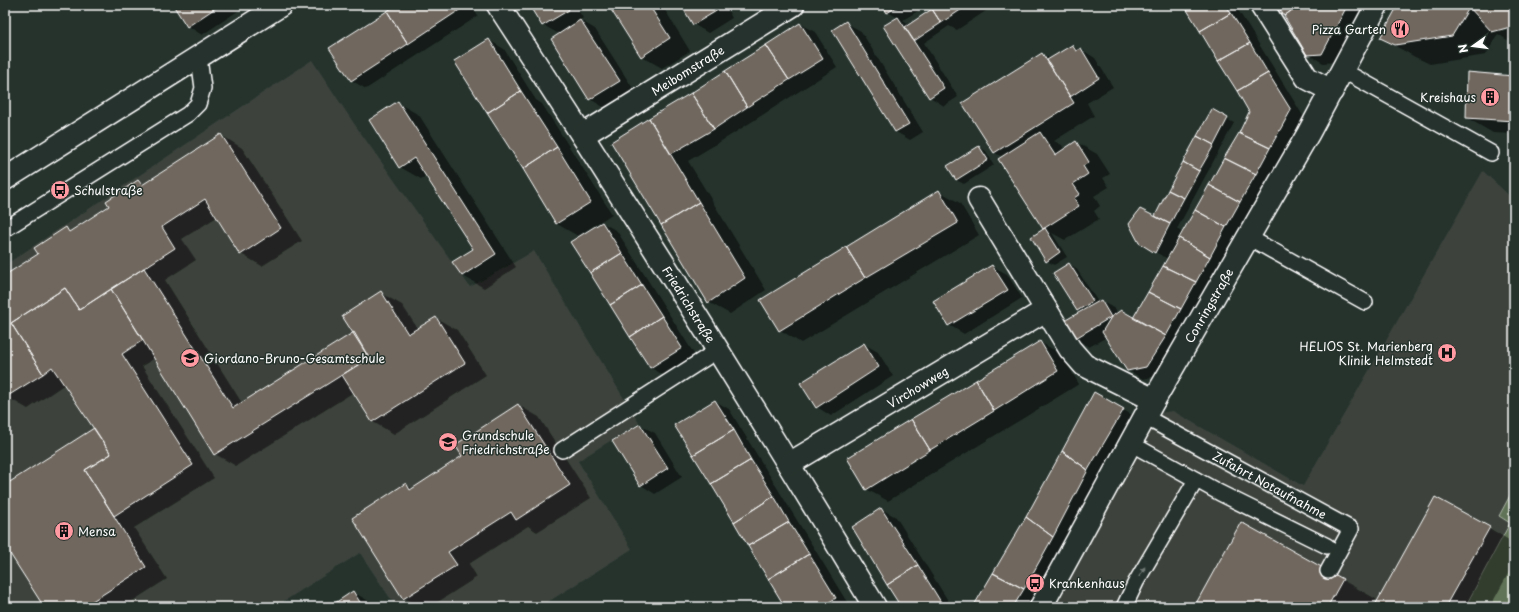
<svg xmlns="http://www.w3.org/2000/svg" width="1519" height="612" font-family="'Playpen Sans',sans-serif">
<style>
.built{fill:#3c433c}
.green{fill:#607356;stroke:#b0b9aa}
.shadow{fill:#0007}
.building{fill:#70685f;stroke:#fff}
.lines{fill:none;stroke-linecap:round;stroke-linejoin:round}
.service-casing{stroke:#fff;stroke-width:18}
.minor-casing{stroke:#fff;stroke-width:25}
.service{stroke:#26332d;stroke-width:15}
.minor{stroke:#26332d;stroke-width:22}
.oneway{fill:#727a76}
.labels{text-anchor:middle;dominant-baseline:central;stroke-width:3;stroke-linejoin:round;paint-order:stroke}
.poi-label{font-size:12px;fill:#fff;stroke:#26332d;text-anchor:start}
.street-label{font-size:12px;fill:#fff;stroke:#26332d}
</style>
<rect width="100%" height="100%" fill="#26332d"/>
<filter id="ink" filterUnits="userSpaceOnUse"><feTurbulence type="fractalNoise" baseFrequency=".025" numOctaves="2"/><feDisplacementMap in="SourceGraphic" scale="8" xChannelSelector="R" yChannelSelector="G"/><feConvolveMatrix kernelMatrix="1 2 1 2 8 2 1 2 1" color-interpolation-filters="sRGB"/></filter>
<g filter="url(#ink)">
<path class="built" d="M312,60L353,122L470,287L534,251L639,423L578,461L632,549L540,607H396L360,553L275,607H5V265Z
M1483,171L1514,200V488L1499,516L1510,523L1465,607H1052L1159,413L1173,411L1303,486Z"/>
<path class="green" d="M1514,488V607H1465L1510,523L1499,516Z"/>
<path class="shadow" d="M174,5H247L202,35L188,26Z
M399,5H471L478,16L366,89L351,80Z
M530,5H575L583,18L580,20L595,29L634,90L605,108L590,99L559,34L543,25Z
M610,5H662L690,51L662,68L641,56Z
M682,5H725L732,18L708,33L693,24Z
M750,5H758L754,7Z
M883,5H928L903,20L911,25L941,5H1007L1001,9L995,5L957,30L949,26L924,43L958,97L944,106L930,97L898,18L888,12Z
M1185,5H1235L1305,119L1161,375L1143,379L1128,370L1107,337L1089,347L1075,338L1081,312L1077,311L1069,264L1076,268L1098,302L1101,301L1115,309L1118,314L1134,319L1168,259L1155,252L1163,222L1212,111L1234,123L1177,229L1183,233L1240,133L1250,112Z
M1277,5H1367L1336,62L1323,63L1308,54Z
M1399,5H1514V25L1502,28V31L1514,27V38L1507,40L1498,34L1486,55L1430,64L1415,57L1381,38Z
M846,23L861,31L923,132L910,140L896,132L834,31Z
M801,24L815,32L837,67L728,137L688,161L766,290L730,314L708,302L649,119L692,94Z
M489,40L504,49L536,100L542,104L612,214L578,236L557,224L455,61Z
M1072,46L1079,50L1081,49L1095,58L1113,87L1087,103L1094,116L1054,141L1062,145L1064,150L1076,142L1097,154L1110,174L1103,178L1109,187L1094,196L1100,206L1094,211L1099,219L1065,240L1052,233L1067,257L1054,265L1047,261L1045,229L1000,159L1003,157L995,153L1042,54L1051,59Z
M1514,77V134L1493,133L1467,118Z
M398,103L419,115L516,267L484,288L463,276L454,262L474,249L426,176L421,179L400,167Z
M221,135L242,148L302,241L262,266L241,254L217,217L182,239L196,260L165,280L242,403L355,333L381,293L402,305L418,329L436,318L457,330L486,375L394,434L373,422L354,392L236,466L215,454L155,358L142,366L214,478L134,528L167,579L123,607H45L5,544V487L96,429L65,384L28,409L7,397L5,394V276L39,254L66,229L71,232L111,207L139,181L144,185Z
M979,147L986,151L994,165L964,184L956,180L948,166Z
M5,152L8,157L5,159Z
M939,191L960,203L979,235L801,343L780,330L762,300Z
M603,223L617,231L696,357L665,376L651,368Z
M992,266L1007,274L1022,298L964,334L949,325L934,301Z
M1040,342L1061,354L1079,384L888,501L866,489Z
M864,344L878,352L893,376L831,416L817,407Z
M1094,394L1138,418L1033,607H975L1026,518Z
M715,401L729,409L850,607H786L675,425Z
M518,405L539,417L591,498L537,532L528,526L469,564L477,577L430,607H420L404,598L406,485L414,489L464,457Z
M640,425L655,433L682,477L655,494L641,485Z
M881,509L896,517L952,607H902Z
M1242,524L1376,599L1372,607H1196Z
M1489,528L1514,543V563L1490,607H1375Z
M353,592L374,604L375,607H331Z"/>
<path class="building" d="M173,5H220L187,27Z
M397,5H462L464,7L408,44L387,11Z
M529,5H566L569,10L542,26Z
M608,5H649L670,38L641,57Z
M681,5H716L718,10L693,25Z
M882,5H900L887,13Z
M939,5H968L941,23L932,9Z
M1184,5H1226L1231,13L1200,31Z
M1277,5H1299L1284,16Z
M1299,5L1347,6L1322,54L1307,55L1284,16Z
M1398,5H1467L1469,8L1452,36L1395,45L1380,38Z
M1467,5H1510L1514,10V26L1492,32Z
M932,9L941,23L914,41L905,27Z
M387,11L408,44L351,81L329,48Z
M1231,13L1250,43L1218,61L1200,31Z
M898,17L944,88L929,98L883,26Z
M580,20L620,81L589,100L551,39Z
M846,21L909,124L895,132L832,30Z
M800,23L823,59L789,80L766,45Z
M489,39L521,91L487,113L454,61Z
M1250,43L1268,73L1237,91L1218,61Z
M766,45L789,80L747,107L725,71Z
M1072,45L1076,51L1081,48L1099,78L1070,97L1047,60Z
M1042,53L1074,103L994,153L962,103Z
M725,71L747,107L714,129L691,93Z
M1467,72L1514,76V121L1466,118Z
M1268,73L1291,110L1270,148L1239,133L1249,112L1237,91Z
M521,91L557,147L523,169L487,113Z
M691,93L714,129L671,154L649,118Z
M398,101L496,254L462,276L452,262L473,249L414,158L399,168L369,120Z
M1212,109L1228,118L1214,145L1197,136Z
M649,118L699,202L661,225L611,142Z
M1040,132L1055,155L1076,141L1089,162L1083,166L1088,174L1073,184L1080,194L1074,198L1079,206L1043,229L998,159Z
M1239,133L1270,148L1256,174L1224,158Z
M221,134L281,228L240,255L205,199L162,227L175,248L79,310L65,288L11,323L43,374L6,397L5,395V275L38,254L34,248L66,227L69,232L109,206L106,201L138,180L142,185Z
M1197,136L1214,145L1199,171L1183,162Z
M979,146L988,160L956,180L947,166Z
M557,147L591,202L556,224L523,169Z
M1224,158L1256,174L1240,202L1209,185Z
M1183,162L1199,171L1184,198L1168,190Z
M1209,185L1240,202L1226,227L1195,210Z
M939,190L958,223L865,278L846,247Z
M1168,190L1184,198L1170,224L1155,216Z
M699,202L745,278L708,303L661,225Z
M1140,209L1170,224L1155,253L1139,243L1129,224Z
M1195,210L1226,227L1210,257L1179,238Z
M602,222L622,253L590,273L570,242Z
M1045,228L1060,252L1046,262L1031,237Z
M1179,238L1210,257L1196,282L1163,266Z
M846,247L865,278L779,331L760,300Z
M622,253L642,285L610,305L590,273Z
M1069,263L1093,301L1077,311L1053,273Z
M992,265L1008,290L948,326L933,301Z
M1163,266L1196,282L1181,309L1148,292Z
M144,268L233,408L354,332L369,358L214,455L111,289Z
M642,285L662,316L630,337L610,305Z
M65,288L79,310L111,289L143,340L122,354L193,465L114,516L85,470L111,454L52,367L43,374L11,323Z
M381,291L408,334L436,317L465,363L372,422L342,375L369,358L342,316Z
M1148,292L1181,309L1166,336L1133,318Z
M1101,300L1111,317L1074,339L1064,321Z
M1121,310L1166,336L1146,367L1127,371L1102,332L1111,317Z
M662,316L682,348L650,368L630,337Z
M1040,341L1058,371L994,411L976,380Z
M864,343L879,367L816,408L800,383Z
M976,380L994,411L930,450L911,419Z
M1094,392L1124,409L1088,470L1062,451Z
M715,400L734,430L693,455L674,425Z
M518,404L570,485L516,520L511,512L448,552L457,565L403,599L352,518L406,483L410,490L462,456L455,445Z
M911,419L930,450L866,490L847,458Z
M640,424L668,468L640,486L612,441Z
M94,428L111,454L85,470L146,567L83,607H44L5,546V485Z
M734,430L751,460L711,484L693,455Z
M1062,451L1088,470L1053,537L1026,517Z
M751,460L774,496L734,522L711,484Z
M774,496L789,522L748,546L734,522Z
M1435,497L1490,527L1445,607H1374Z
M881,508L918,565L887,585L852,527Z
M1026,517L1053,537L1024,589L993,573Z
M789,522L809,554L768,579L748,546Z
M1241,522L1343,579L1328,606L1330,607H1194Z
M809,554L836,598L821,607H785L768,579Z
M918,565L944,607H901L887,585Z
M993,573L1024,589L1013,607H973Z
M353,591L363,607H329Z"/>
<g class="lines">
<defs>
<g id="service">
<path d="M1342,70L1491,153"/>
<path d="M5,229L188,114L198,104L203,88L199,58"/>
<path d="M1248,237L1365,302"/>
<path id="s1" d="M1145,417L1351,529L1328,571"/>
<path d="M1130,443L1220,493L1327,546"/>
<path d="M562,450L718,350"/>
<path d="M1124,607L1136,582L1196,480"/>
</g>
<g id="minor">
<path id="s2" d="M498,5C627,203 753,404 875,607"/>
<path d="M1261,5L1307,78L1332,91"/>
<path id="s3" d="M583,135L793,5"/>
<path d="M5,179L281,5"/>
<path d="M979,199L1070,349L1084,365L1154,400"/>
<path id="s4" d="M789,464L1046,310"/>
<path id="s5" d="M1041,607L1154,400L1308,134L1377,5"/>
</g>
</defs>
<use href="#service" class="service-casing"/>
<use href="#minor" class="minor-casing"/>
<use href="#service" class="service"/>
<use href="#minor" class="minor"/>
</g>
<defs><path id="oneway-solid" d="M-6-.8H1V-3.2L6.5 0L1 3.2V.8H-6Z"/></defs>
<use class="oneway" href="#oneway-solid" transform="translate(1142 572) rotate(-60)"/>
</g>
<defs>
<symbol id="restaurant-disc" viewBox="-11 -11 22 22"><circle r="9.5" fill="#ff9aa2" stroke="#26332d"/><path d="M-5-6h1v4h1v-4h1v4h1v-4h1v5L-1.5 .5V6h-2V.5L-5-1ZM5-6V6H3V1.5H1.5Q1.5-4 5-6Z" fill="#111"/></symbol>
<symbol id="building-disc" viewBox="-11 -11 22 22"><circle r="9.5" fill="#ff9aa2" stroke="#26332d"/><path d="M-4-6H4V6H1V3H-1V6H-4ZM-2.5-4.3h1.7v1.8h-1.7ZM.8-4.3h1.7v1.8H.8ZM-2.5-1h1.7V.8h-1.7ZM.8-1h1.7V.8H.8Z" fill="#111"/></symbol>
<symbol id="bus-disc" viewBox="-11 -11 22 22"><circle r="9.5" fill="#ff9aa2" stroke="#26332d"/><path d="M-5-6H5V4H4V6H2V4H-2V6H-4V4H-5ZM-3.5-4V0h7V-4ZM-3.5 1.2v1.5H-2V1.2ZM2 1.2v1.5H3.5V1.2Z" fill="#111"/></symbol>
<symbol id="hospital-disc" viewBox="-11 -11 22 22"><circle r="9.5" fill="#ff9aa2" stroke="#26332d"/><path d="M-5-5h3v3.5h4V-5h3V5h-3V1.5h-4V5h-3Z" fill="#111"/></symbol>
<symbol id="school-disc" viewBox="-11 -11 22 22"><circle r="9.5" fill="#ff9aa2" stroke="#26332d"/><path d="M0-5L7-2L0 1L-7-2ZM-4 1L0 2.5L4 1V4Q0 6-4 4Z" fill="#111"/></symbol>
</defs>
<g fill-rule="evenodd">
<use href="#restaurant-disc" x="1389" y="18" width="22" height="22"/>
<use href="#building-disc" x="1479" y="86" width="22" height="22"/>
<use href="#bus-disc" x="49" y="179" width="22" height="22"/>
<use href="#hospital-disc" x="1436" y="342" width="22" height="22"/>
<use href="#school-disc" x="179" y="347" width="22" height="22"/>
<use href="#school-disc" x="437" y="431" width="22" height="22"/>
<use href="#building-disc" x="53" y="520" width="22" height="22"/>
<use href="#bus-disc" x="1024" y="572" width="22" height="22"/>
</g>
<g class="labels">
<g class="poi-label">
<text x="1386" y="29" text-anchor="end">Pizza Garten</text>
<text x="1476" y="97" text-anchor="end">Kreishaus</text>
<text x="74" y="190">Schulstraße</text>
<text x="1433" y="346" text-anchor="end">HELIOS St. Marienberg<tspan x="1433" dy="14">Klinik Helmstedt</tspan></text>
<text x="204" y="358">Giordano-Bruno-Gesamtschule</text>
<text x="462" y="435">Grundschule<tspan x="462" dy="14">Friedrichstraße</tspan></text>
<text x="78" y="531">Mensa</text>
<text x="1049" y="583">Krankenhaus</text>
</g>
<g class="street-label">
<text stroke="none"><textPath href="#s3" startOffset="123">Meibomstraße</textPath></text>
<text stroke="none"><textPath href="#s2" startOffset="355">Friedrichstraße</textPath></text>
<text stroke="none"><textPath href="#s5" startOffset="345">Conringstraße</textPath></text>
<text stroke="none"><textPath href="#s4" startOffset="150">Virchowweg</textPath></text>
<text stroke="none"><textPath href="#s1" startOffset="142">Zufahrt Notaufnahme</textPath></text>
</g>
</g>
<rect width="1519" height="612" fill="none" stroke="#26332d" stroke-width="20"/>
<rect x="10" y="10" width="1499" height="592" fill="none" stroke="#fff" stroke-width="1.5" filter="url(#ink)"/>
<g transform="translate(1473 46) rotate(256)" stroke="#26332d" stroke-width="3" paint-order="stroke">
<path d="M0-3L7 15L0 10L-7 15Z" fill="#ffffff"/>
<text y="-6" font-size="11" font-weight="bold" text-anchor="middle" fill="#ffffff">N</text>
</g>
</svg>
